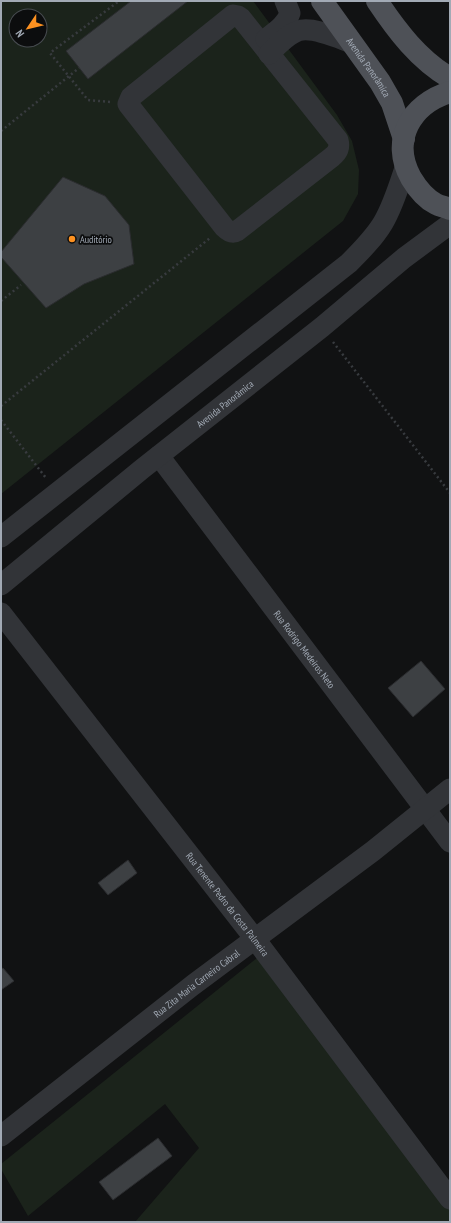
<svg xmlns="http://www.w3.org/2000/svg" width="451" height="1223" font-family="'PT Sans Narrow',sans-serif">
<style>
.green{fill:#1b231b;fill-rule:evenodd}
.building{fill:#3d4043;stroke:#2b2c2f}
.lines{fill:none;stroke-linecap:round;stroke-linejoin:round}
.path{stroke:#383b3f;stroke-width:2.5;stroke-dasharray:2 3;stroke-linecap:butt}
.minor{stroke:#323438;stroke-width:21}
.major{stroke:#4e5157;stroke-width:22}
.poi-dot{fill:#fd9120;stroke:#0c0d0e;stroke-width:1.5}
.labels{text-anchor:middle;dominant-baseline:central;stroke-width:3.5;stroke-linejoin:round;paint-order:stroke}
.street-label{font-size:10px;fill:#a2aab5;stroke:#0c0d0e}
.poi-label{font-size:10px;fill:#a2aab5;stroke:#0c0d0e;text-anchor:start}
</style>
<rect width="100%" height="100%" fill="#111213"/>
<path class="green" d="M1,1H253L337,115L352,141L359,170L358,194L343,221L1,494ZM16,16H40V40H16Z
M262,954L450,1200V1222H135L199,1148L165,1104L28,1216L1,1169V1164Z"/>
<path class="building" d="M131,1H188L88,79L66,51Z
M63,177L105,196L129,225L134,264L84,284L46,308L1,257V252Z
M421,661L445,689L413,717L388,688Z
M128,860L137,873L108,895L98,883Z
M3,968L14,981L1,990V969Z
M158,1138L172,1156L113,1200L99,1182Z"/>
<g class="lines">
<path class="path" d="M110,102L88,100L50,53L119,1
M1,131L79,68
M1,301L21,285
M333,342L450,493
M1,406L210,238
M1,420L46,478"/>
<g class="minor">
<path d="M233,15L238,16L241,18L338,140C340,148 338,152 332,157L237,231C232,234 228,231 224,227L128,104L131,97Z"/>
<path d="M266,39C276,31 286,25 290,13L285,1"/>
<path d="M269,54C277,46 287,35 298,31C312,26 338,38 352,43"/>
<path id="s1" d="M159,456L450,842"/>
<path d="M1,537L349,263C361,251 374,238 383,223C393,206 399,186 405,168"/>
<path id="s2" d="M1,585L142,469L322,327L404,258L450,224"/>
<path id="s3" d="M1,613L255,939L450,1199"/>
<path id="s4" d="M1,1136L193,985L373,851L450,789"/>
</g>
<g class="major">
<path id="s5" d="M322,1L380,82L392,103L404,139"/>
<path d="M377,1C397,31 419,60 450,78"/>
<path d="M450,92C411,104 390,140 411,178C417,188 424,198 436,204C440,206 445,207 450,209"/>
</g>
</g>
<circle class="poi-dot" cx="72" cy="239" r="4"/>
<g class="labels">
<g class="street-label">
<text stroke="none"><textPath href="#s5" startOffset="81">Avenida Panorâmica</textPath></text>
<text stroke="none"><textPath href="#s2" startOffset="288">Avenida Panorâmica</textPath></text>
<text stroke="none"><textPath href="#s1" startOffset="242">Rua Rodrigo Medeiros Neto</textPath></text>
<text stroke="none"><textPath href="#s3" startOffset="369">Rua Tenente Pedro da Costa Palmeira</textPath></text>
<text stroke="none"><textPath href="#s4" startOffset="248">Rua Zita Maria Carneiro Cabral</textPath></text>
</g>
<g class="poi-label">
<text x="80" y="239">Auditório</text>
</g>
</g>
<rect width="451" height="1223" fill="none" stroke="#a2aab5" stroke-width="4"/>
<g transform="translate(28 28) rotate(235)"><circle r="19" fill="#0c0d0e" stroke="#484c51"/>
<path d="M0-3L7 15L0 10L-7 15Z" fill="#fd9120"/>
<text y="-6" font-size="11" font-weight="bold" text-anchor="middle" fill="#a2aab5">N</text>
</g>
</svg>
